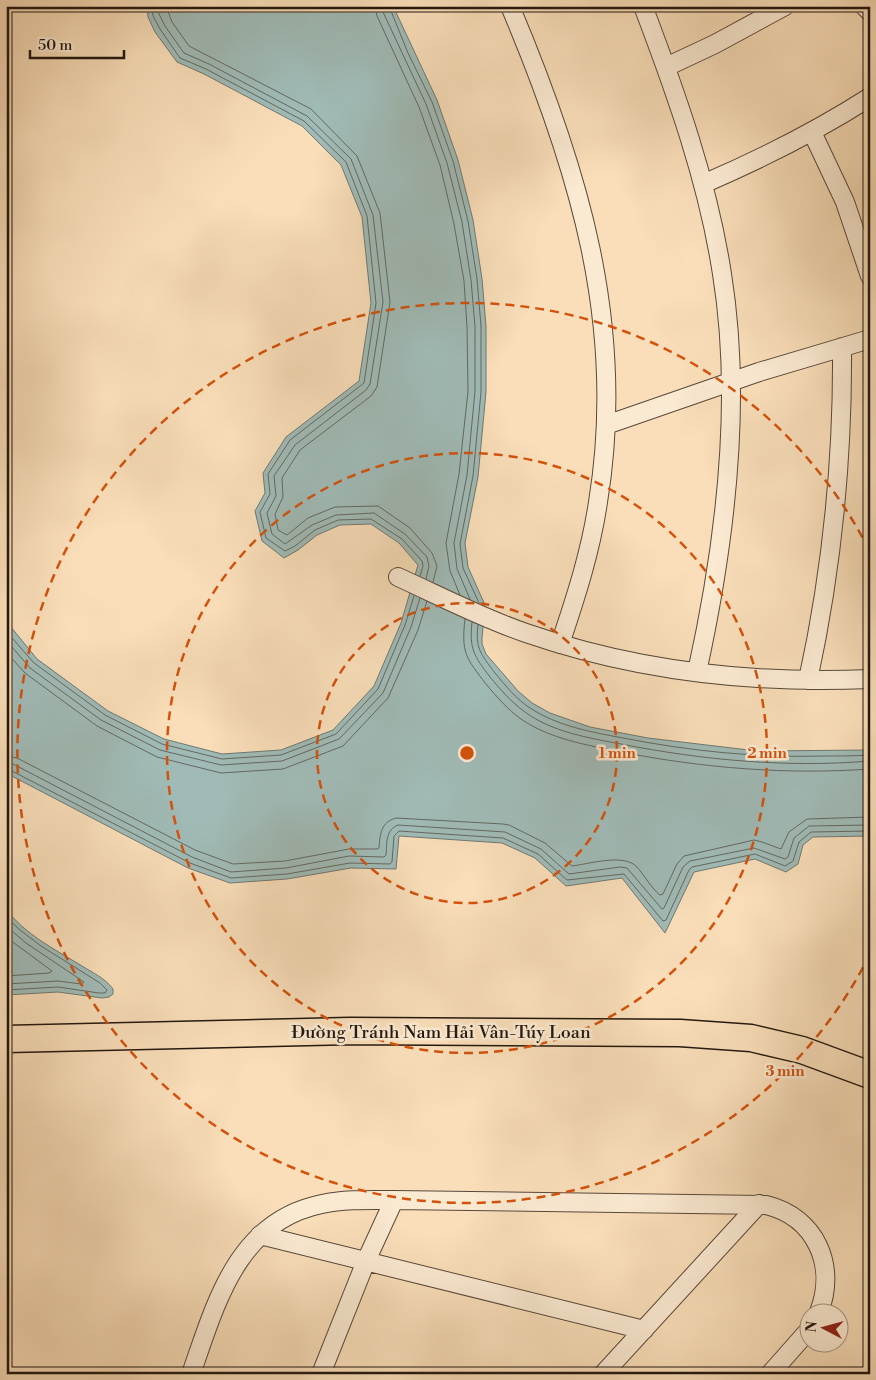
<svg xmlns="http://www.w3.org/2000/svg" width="876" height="1380" font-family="'Libre Bodoni',serif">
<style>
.water{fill:#a0bbb7;stroke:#6e7973}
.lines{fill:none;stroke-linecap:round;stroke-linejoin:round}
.shore{stroke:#626962;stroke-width:1}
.minor-casing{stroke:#584939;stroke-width:20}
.highway-casing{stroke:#23170e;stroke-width:29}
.minor{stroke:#fbead2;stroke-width:18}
.highway{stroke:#f9deb9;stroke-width:26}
.ring{fill:none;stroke:#d4520c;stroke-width:2.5;stroke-dasharray:9 6}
.labels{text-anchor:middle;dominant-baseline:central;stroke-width:5;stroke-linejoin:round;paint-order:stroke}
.street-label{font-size:18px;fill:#23170e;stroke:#fbead2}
.centre{fill:#d4520c;stroke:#fbead2;stroke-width:2.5}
.ring-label{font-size:15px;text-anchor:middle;font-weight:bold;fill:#d4520c;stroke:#fbead2;stroke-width:5;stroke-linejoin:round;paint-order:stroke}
</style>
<rect width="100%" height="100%" fill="#f9deb9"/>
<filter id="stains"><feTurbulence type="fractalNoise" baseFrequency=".004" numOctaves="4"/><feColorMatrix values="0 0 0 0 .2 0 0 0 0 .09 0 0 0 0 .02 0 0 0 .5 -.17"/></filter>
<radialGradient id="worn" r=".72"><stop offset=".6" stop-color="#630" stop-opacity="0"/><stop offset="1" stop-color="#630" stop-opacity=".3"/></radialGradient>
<path class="water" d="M147,6H393L437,100L458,160L473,220L482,279L486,326V392L478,477L465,543L468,567L485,605L482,638V644L486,654L518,691L532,703L550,713L590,727L648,738L757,751L870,750V836L813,837L803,845L798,864L786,872L755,859L694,872L665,933L622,878L566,886L535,858L502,843L399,836L396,869L351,868L287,879L230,883L188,868L6,773V621L37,659L108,711L164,739L222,754L281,750L333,730L374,686L401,623L418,565L399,543L371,524L340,525L317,535L298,550L284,558L262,541L255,511L265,493L263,473L286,437L359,381L371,303L362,217L341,165L302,126L204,74L177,62L155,32L148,17Z
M6,909C24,934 56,950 82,966C93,973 105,978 113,989V994L109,997L102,998L58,992L6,995Z"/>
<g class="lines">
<path class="shore" d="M152,6L153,16L160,29L180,58L206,69L304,121L346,162L367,216L376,303L364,383L290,440L268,474L270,494L260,512L266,538L285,551L295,546L315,530L338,520L371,519L402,539L422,561L423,566L420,576
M158,6L159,14L165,26L184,53L209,64L307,116L351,159L373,215L383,302L370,384L366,390L295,445L274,476L276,496L267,513L272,534L285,544L312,525L336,515L374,513L405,534L427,557L429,566L426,579
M166,6L172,22L189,46L311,109L357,156L380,213L390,302L377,387L371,396L300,450L282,478L283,497L275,514L278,530L287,535L308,518L335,507L378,506L410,528L432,553L437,566L433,582
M375,6L377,16L419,107L440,165L454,224L464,281L467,327L468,391L459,474L446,543L450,571L460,595
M382,6L383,12L426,104L447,163L462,222L471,280L475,326V391L467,475L454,543L457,569L470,599
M389,6L408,53L432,102L453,161L468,221L477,279L481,326V392L473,476L460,544L463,568L479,603
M465,619C461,653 466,658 486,684C496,696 508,710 521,719C550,739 587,745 621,752C703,768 787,775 870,769
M472,622C469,649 474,656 490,677C500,689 511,702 525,712C552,732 589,738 621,744C702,760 787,768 870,761
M478,625C475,649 481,654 495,673C505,685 516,699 530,708C557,726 591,732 623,738C690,751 756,758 824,756C839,756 855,756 870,755
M6,631L34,663L105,715L162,744L222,759L281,755L336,734L378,689L405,625L414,596
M6,640L30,668L101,720L160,750L221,765L282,761L339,739L383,693L411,627L420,598
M6,652L25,673L97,726L157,757L221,773L283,769L343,746L388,698L418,630L427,601
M6,756L17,758L195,850L233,864L285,861L349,849H377L379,848C380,834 381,822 396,818L503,824L509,825L545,843L572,866C589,864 624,853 637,867C645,876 651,888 660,895L663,894L677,864L684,856L754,840L762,842L781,849L789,832L807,819L870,817
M6,763L13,764L192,857L231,872L286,868L349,856L384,857L386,855C387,844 385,830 398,825L505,832L541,849L569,874L620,867L627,868L662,909L664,908L683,867L690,861L754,848L785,859L788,857L794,838L809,826L870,825
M6,769L10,770L190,863L231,878L287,874L350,863L390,864L392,862L394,836L399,831L503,838L538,854L567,880L624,874L663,921L666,920L689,870L692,867L755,854L785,866L793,861L799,842L811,832L870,831
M6,917L20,930L41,946L100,983L107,990L105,993H99L58,987L6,990
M6,926L26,943L84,982L81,984L58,981L6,984
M6,937L52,971L49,973L6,976"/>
<defs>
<path id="minor" d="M510,6C578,167 627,325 598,502C591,550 576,597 560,644
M643,6C676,93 708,182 722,274C743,404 725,545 697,672
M864,6L870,12
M666,67L715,44L785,6
M812,132L845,202L870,276
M703,184C761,159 817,131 870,97
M606,425L759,372L870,339
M398,577C440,596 482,618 526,633C636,671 754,684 870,679
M808,680C832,570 843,459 842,347
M260,1235L644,1330
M191,1374C216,1303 237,1221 322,1204C345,1199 370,1200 394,1200L766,1205C816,1217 837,1266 819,1312
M321,1374L366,1261L394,1200
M603,1374L759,1204
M770,1374L808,1331"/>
<path id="highway" d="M6,1039L350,1031L680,1033L751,1038L802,1050L870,1075"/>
</defs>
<use href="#minor" class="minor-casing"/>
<use href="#highway" class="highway-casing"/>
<use href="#minor" class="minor"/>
<use href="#highway" class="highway"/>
</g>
<g class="ring">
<circle cx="467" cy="753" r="150"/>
<circle cx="467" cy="753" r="300"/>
<path d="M870 954A450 450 0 1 1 870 552"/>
</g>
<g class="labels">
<g class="street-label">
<text x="441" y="1032">Đường Tránh Nam Hải Vân-Túy Loan</text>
</g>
</g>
<circle cx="467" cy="753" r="8" class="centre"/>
<g class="ring-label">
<text x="617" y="758">1 min</text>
<text x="767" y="758">2 min</text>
<text x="785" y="1076">3 min</text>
</g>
<rect width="876" height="1380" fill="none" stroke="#f9deb9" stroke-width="25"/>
<rect x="8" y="8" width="861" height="1365" fill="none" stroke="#23170e" stroke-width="2.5"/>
<rect x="12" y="12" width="851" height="1355" fill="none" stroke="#23170e"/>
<g transform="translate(824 1328) rotate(276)"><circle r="24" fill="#fbead2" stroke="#a59684"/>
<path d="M0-4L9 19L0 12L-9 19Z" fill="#8f2418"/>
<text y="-8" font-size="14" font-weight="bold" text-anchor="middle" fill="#23170e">N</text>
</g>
<path d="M30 50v8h94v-8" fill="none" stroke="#23170e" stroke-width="2.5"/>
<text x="38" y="50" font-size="15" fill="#23170e" stroke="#fbead2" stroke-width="4" paint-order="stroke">50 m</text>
<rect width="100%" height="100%" filter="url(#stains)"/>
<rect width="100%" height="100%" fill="url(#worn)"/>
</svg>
